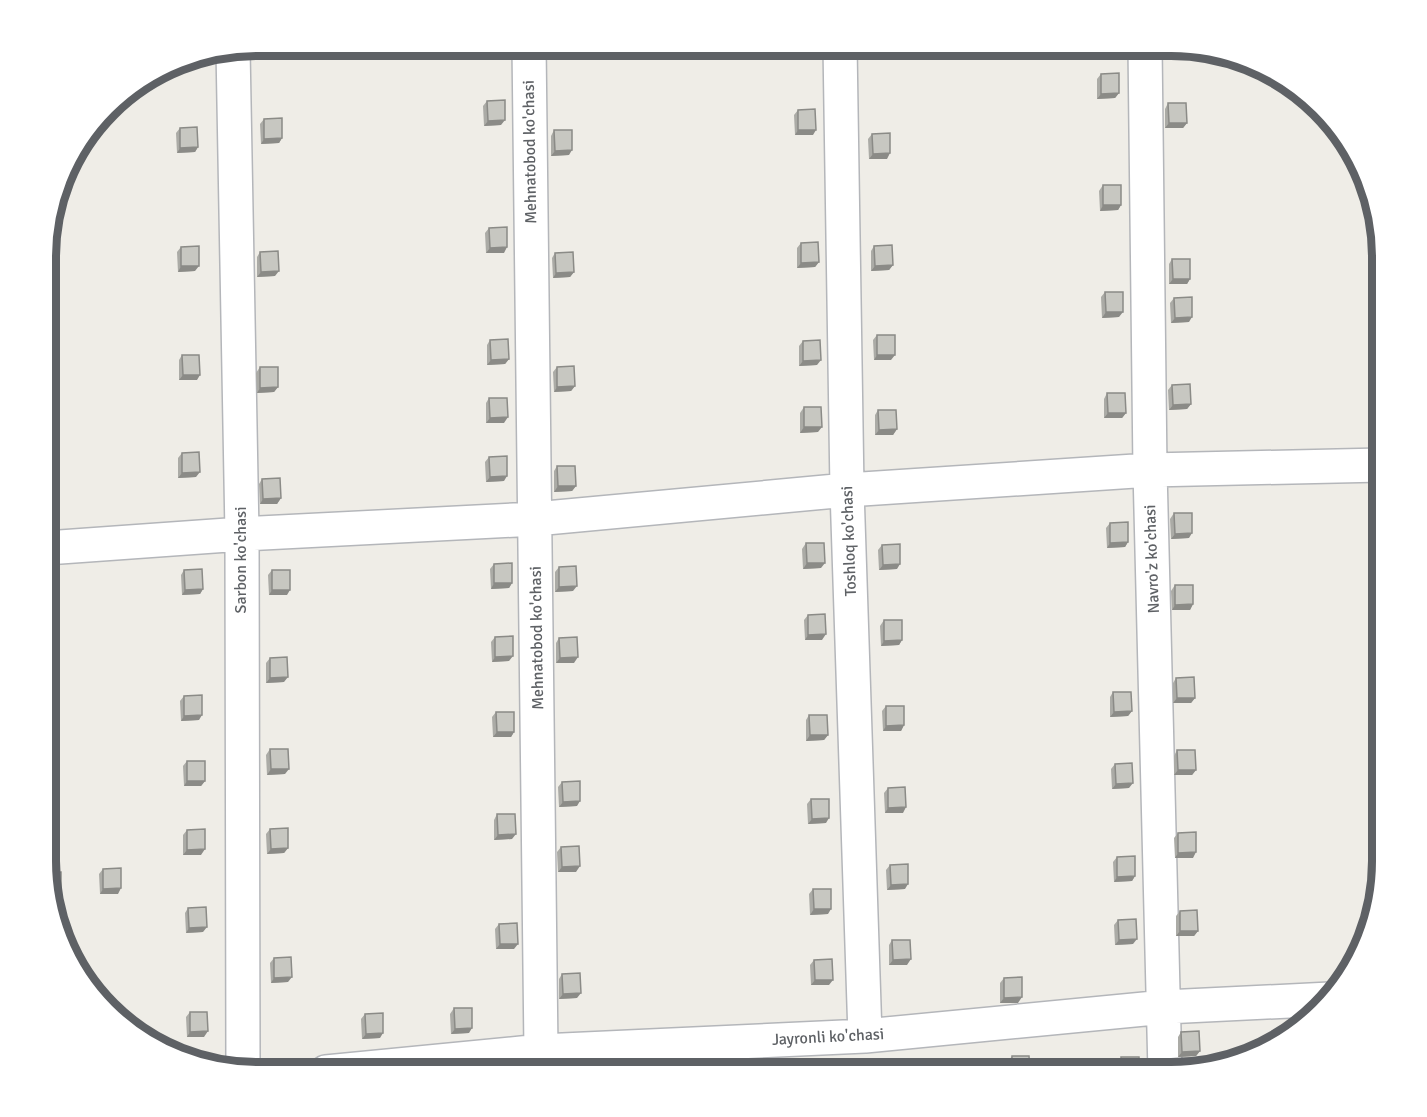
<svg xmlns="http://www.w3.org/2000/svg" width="1427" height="1117" font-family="Signika,sans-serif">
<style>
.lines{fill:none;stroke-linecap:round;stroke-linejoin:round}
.minor-casing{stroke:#b4b6ba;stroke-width:36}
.minor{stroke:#fff;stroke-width:33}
.wall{fill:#ababa6}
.shaded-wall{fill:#8b8b87}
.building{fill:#c7c7c1;stroke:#8b8b87;stroke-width:1.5}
.labels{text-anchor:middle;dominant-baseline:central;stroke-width:4.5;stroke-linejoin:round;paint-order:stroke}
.street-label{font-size:16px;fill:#5e6165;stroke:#fff}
.rim{fill:none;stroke:#5e6165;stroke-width:8}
</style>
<rect width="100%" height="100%" fill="#efede7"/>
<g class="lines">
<defs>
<path id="minor" d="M529,45L541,1051
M840,45L847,490L865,1036
M1145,45L1150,470L1165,1072
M233,49L242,534L243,1071
M46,548L242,534L535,519L847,490L1150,470L1382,465
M326,1072L541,1051L865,1036L1165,1007L1330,999"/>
</defs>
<use href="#minor" class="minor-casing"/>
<use href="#minor" class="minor"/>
</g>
<path class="wall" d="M793,45H815V49L811,54L793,55Z
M1101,74L1119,93L1115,98L1097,99V79Z
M487,101L501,125L484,126L483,106Z
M1168,103L1187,123L1183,128H1165V109Z
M798,110L813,135H795L794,115Z
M264,119L282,138L279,143L261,144L260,124Z
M180,128L198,147L195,152L177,153L176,133Z
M554,130L569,155L551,156V136Z
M872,134L887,159H869L868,139Z
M1103,185L1121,205L1118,210L1100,211L1099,191Z
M489,228L504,253H486L485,233Z
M801,243L819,262L815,267L797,268V248Z
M874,246L893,265L889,270L871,271V251Z
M181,247L195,271L178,272L177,252Z
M260,252L275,276L257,277V257Z
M555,253L574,272L570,277L553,278L552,258Z
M1172,259L1190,279L1187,284H1169V264Z
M1105,292L1119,317L1102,318L1101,297Z
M1174,298L1189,322L1171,323L1170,303Z
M877,335L891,360H874L873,340Z
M490,340L509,359L505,364L487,365V345Z
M803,341L817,365L799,366V346Z
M182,355L197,380H179V360Z
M260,367L278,387L274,392L257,393L256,373Z
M557,367L575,386L571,391L554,392L553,372Z
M1172,385L1191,404L1187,409L1169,410L1168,390Z
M1107,393L1126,413L1122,418H1104V399Z
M489,398L504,423H486V403Z
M804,407L818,432L800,433V413Z
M878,410L897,429L893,435H875V415Z
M182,453L196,477L178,478V458Z
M489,457L504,481L486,482L485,462Z
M557,466L576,486L572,491L554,492V471Z
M262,479L281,498L277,504H260L259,484Z
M1174,513L1189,538L1171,539L1170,519Z
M1110,523L1128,542L1125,547L1107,548L1106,528Z
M806,543L821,568L803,569L802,549Z
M882,545L897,569L879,570L878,550Z
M494,564L512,583L509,588L491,589L490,569Z
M559,567L573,591L555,592V572Z
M184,570L203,589L200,594L182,595L181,575Z
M272,570L287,595H269L268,575Z
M1175,585L1193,604L1190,610H1172L1171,591Z
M808,615L822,640H805L804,620Z
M884,620L902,640L899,645L881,646L880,626Z
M495,637L509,661L492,662L491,642Z
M559,638L574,663H556V643Z
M270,658L284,682L266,683V663Z
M1176,678L1195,698L1191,703H1173V683Z
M1113,692L1132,711L1128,716L1110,717V697Z
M184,696L199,720L181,721L180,701Z
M886,706L904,725L901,731H883L882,711Z
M496,712L514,732L511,737H493L492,717Z
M809,715L828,735L824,740L806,741V720Z
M270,749L285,774L267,775L266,755Z
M1177,750L1196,770L1192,775H1174V756Z
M187,761L205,781L201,786H184L183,766Z
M1115,764L1129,788L1112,789L1111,769Z
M562,782L577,806L559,807L558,787Z
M888,788L903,813H885L884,793Z
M811,799L826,823L808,824L807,804Z
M497,814L512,839L494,840V820Z
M270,829L288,848L284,853L267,854L266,834Z
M187,830L201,855H183V835Z
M1178,833L1193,858H1175L1174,838Z
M561,847L576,872H558L557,852Z
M1117,857L1135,876L1132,881L1114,882L1113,862Z
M890,865L905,889L887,890L886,870Z
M103,869L118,894H100L99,874Z
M813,889L828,914L810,915L809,894Z
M188,908L203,932L186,933L185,913Z
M1180,911L1198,931L1194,936H1176V916Z
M1118,920L1133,944L1115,945L1114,925Z
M499,924L514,949H496L495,929Z
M892,940L907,965H889V945Z
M274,958L288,982L271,983L270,963Z
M814,960L829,985H811L810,965Z
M562,974L577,998L559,999V979Z
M1004,978L1018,1003H1000V983Z
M454,1008L469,1033L451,1034L450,1014Z
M190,1012L204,1037H187L186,1017Z
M365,1014L380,1038L362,1039L361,1019Z
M1181,1032L1200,1051L1196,1056L1178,1057V1037Z
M1012,1056L1030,1072H1008V1062Z
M1121,1057L1140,1072H1118V1063Z
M934,1063L952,1072H930V1068Z"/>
<path class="shaded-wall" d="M815,49L811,54L793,55L797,50Z
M195,60L192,66H174L176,63L180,61Z
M1119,93L1115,98L1097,99L1101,94Z
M505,120L501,125L484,126L488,121Z
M1169,123H1187L1183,128H1165Z
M798,130H816L813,135H795Z
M282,138L279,143L261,144L264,139Z
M198,147L195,152L177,153L180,148Z
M572,150L569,155L551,156L555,151Z
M890,153L887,159H869L873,154Z
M1103,205H1121L1118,210L1100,211Z
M507,247L504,253H486L490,248Z
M819,262L815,267L797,268L801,263Z
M893,265L889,270L871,271L875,266Z
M181,266H199L195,271L178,272Z
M279,271L275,276L257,277L261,272Z
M574,272L570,277L553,278L556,273Z
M1173,279H1190L1187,284H1169Z
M1106,312H1123L1119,317L1102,318Z
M1192,317L1189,322L1171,323L1175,318Z
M877,355H895L891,360H874Z
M509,359L505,364L487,365L491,360Z
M821,360L817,365L799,366L803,361Z
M183,375H200L197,380H179Z
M575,386L571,391L554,392L557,387Z
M278,387L274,392L257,393L260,388Z
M1191,404L1187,409L1169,410L1173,405Z
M1108,413H1126L1122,418H1104Z
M508,417L504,423H486L490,418Z
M804,427H822L818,432L800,433Z
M897,429L893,435H875L879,430Z
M200,472L196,477L178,478L182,473Z
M507,476L504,481L486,482L490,477Z
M558,486H576L572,491L554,492Z
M281,498L277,504H260L263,499Z
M1192,533L1189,538L1171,539L1175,534Z
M1128,542L1125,547L1107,548L1110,543Z
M807,563H825L821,568L803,569Z
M900,564L897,569L879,570L883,565Z
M494,583H512L509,588L491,589Z
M577,586L573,591L555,592L559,587Z
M203,589L200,594L182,595L185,590Z
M272,590H290L287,595H269Z
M1193,604L1190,610H1172L1175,605Z
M826,634L822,640H805L808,635Z
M902,640L899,645L881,646L884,641Z
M513,656L509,661L492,662L495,657Z
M578,657L574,663H556L560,658Z
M288,677L284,682L266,683L270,678Z
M1177,698H1195L1191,703H1173Z
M1132,711L1128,716L1110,717L1114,712Z
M202,715L199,720L181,721L184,716Z
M904,725L901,731H883L886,726Z
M497,732H514L511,737H493Z
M810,735H828L824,740L806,741Z
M271,769H289L285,774L267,775Z
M1178,770H1196L1192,775H1174Z
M187,781H205L201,786H184Z
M1133,783L1129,788L1112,789L1116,784Z
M580,801L577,806L559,807L563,802Z
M906,807L903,813H885L888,808Z
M829,818L826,823L808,824L812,819Z
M516,834L512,839L494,840L498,835Z
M288,848L284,853L267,854L271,849Z
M205,849L201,855H183L187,850Z
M1196,852L1193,858H1175L1178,853Z
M580,866L576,872H558L562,867Z
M1135,876L1132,881L1114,882L1117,877Z
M908,884L905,889L887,890L891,885Z
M121,888L118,894H100L103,889Z
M50,893H61L58,898H52Z
M814,909H831L828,914L810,915Z
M207,927L203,932L186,933L189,928Z
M1180,931H1198L1194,936H1176Z
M1137,939L1133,944L1115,945L1119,940Z
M500,944H518L514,949H496Z
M911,959L907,965H889L893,960Z
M292,977L288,982L271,983L274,978Z
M815,980H833L829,985H811Z
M581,993L577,998L559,999L563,994Z
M1022,997L1018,1003H1000L1004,998Z
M472,1028L469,1033L451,1034L455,1029Z
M208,1031L204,1037H187L190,1032Z
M383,1033L380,1038L362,1039L366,1034Z
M1200,1051L1196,1056L1178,1057L1182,1052Z"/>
<path class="building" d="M797,45H815V49L797,50Z
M195,55V60L180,61L188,56Z
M1119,73V93L1101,94V74Z
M505,100V120L488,121L487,101Z
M1168,103H1186L1187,123H1169Z
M815,109L816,130H798V110Z
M282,118V138L264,139V119Z
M197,127L198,147L180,148V128Z
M554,130H572V150L555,151Z
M890,133V153L873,154L872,134Z
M1103,185H1121V205H1103Z
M507,227V247L490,248L489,228Z
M818,242L819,262L801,263V243Z
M892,245L893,265L875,266L874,246Z
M199,246V266H181V247Z
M278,251L279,271L261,272L260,252Z
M573,252L574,272L556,273L555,253Z
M1172,259H1190V279H1173Z
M1105,292H1123V312H1106Z
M1192,297V317L1175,318L1174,298Z
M877,335H895V355H877Z
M508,339L509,359L491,360L490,340Z
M820,340L821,360L803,361V341Z
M182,355H199L200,375H183Z
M574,366L575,386L557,387V367Z
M260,367H278V387L260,388Z
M1190,384L1191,404L1173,405L1172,385Z
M1107,393H1125L1126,413H1108Z
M489,398H507L508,417L490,418Z
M804,407H821L822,427H804Z
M878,410H896L897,429L879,430Z
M199,452L200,472L182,473V453Z
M507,456V476L490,477L489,457Z
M557,466H575L576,486H558Z
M280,478L281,498L263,499L262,479Z
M1174,513H1192V533L1175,534Z
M1128,522V542L1110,543V523Z
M806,543H824L825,563H807Z
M900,544V564L883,565L882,545Z
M512,563V583H494V564Z
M576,566L577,586L559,587V567Z
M202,569L203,589L185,590L184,570Z
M272,570H290V590H272Z
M1175,585H1193V604L1175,605Z
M825,614L826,634L808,635V615Z
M884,620H902V640L884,641Z
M513,636V656L495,657V637Z
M577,637L578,657L560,658L559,638Z
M287,657L288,677L270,678V658Z
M1194,677L1195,698H1177L1176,678Z
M1113,692H1131L1132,711L1114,712Z
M202,695V715L184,716V696Z
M886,706H904V725L886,726Z
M496,712H514V732H497Z
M809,715H827L828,735H810Z
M270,749H288L289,769H271Z
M1177,750H1195L1196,770H1178Z
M187,761H205V781H187Z
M1132,763L1133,783L1116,784L1115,764Z
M580,781V801L563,802L562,782Z
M905,787L906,807L888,808V788Z
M811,799H829V818L812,819Z
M497,814H515L516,834L498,835Z
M288,828V848L271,849L270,829Z
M205,829V849L187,850V830Z
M1196,832V852L1178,853V833Z
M579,846L580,866L562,867L561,847Z
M1135,856V876L1117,877V857Z
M908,864V884L891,885L890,865Z
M121,868V888L103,889V869Z
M61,872V893H50L45,873Z
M813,889H831V909H814Z
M206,907L207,927L189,928L188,908Z
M1197,910L1198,931H1180V911Z
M1136,919L1137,939L1119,940L1118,920Z
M517,923L518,944H500L499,924Z
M892,940H910L911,959L893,960Z
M291,957L292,977L274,978V958Z
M832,959L833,980H815L814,960Z
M580,973L581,993L563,994L562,974Z
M1022,977V997L1004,998V978Z
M454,1008H472V1028L455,1029Z
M190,1012H207L208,1031L190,1032Z
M383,1013V1033L366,1034L365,1014Z
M1199,1031L1200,1051L1182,1052L1181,1032Z
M1012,1056H1029L1030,1072H1012Z
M1121,1057H1139L1140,1072H1122Z
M952,1062V1072H934V1063Z
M880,1066V1072H863L862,1067Z"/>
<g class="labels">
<g class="street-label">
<text transform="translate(530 152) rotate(-91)">Mehnatobod ko'chasi</text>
<text transform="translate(849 541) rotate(-92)">Toshloq ko'chasi</text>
<text transform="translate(1152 559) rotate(-92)">Navro'z ko'chasi</text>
<text transform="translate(241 560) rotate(-90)">Sarbon ko'chasi</text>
<text transform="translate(537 638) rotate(-91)">Mehnatobod ko'chasi</text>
<text transform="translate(828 1037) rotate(-3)">Jayronli ko'chasi</text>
</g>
</g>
<path d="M0 0H1427V1117H0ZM257 56H1171A201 201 0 0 1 1372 257V861A201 201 0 0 1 1171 1062H257A201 201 0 0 1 56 861V257A201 201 0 0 1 257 56Z" fill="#fff" fill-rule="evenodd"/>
<path class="rim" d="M257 56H1171A201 201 0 0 1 1372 257V861A201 201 0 0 1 1171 1062H257A201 201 0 0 1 56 861V257A201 201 0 0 1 257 56Z"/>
</svg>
